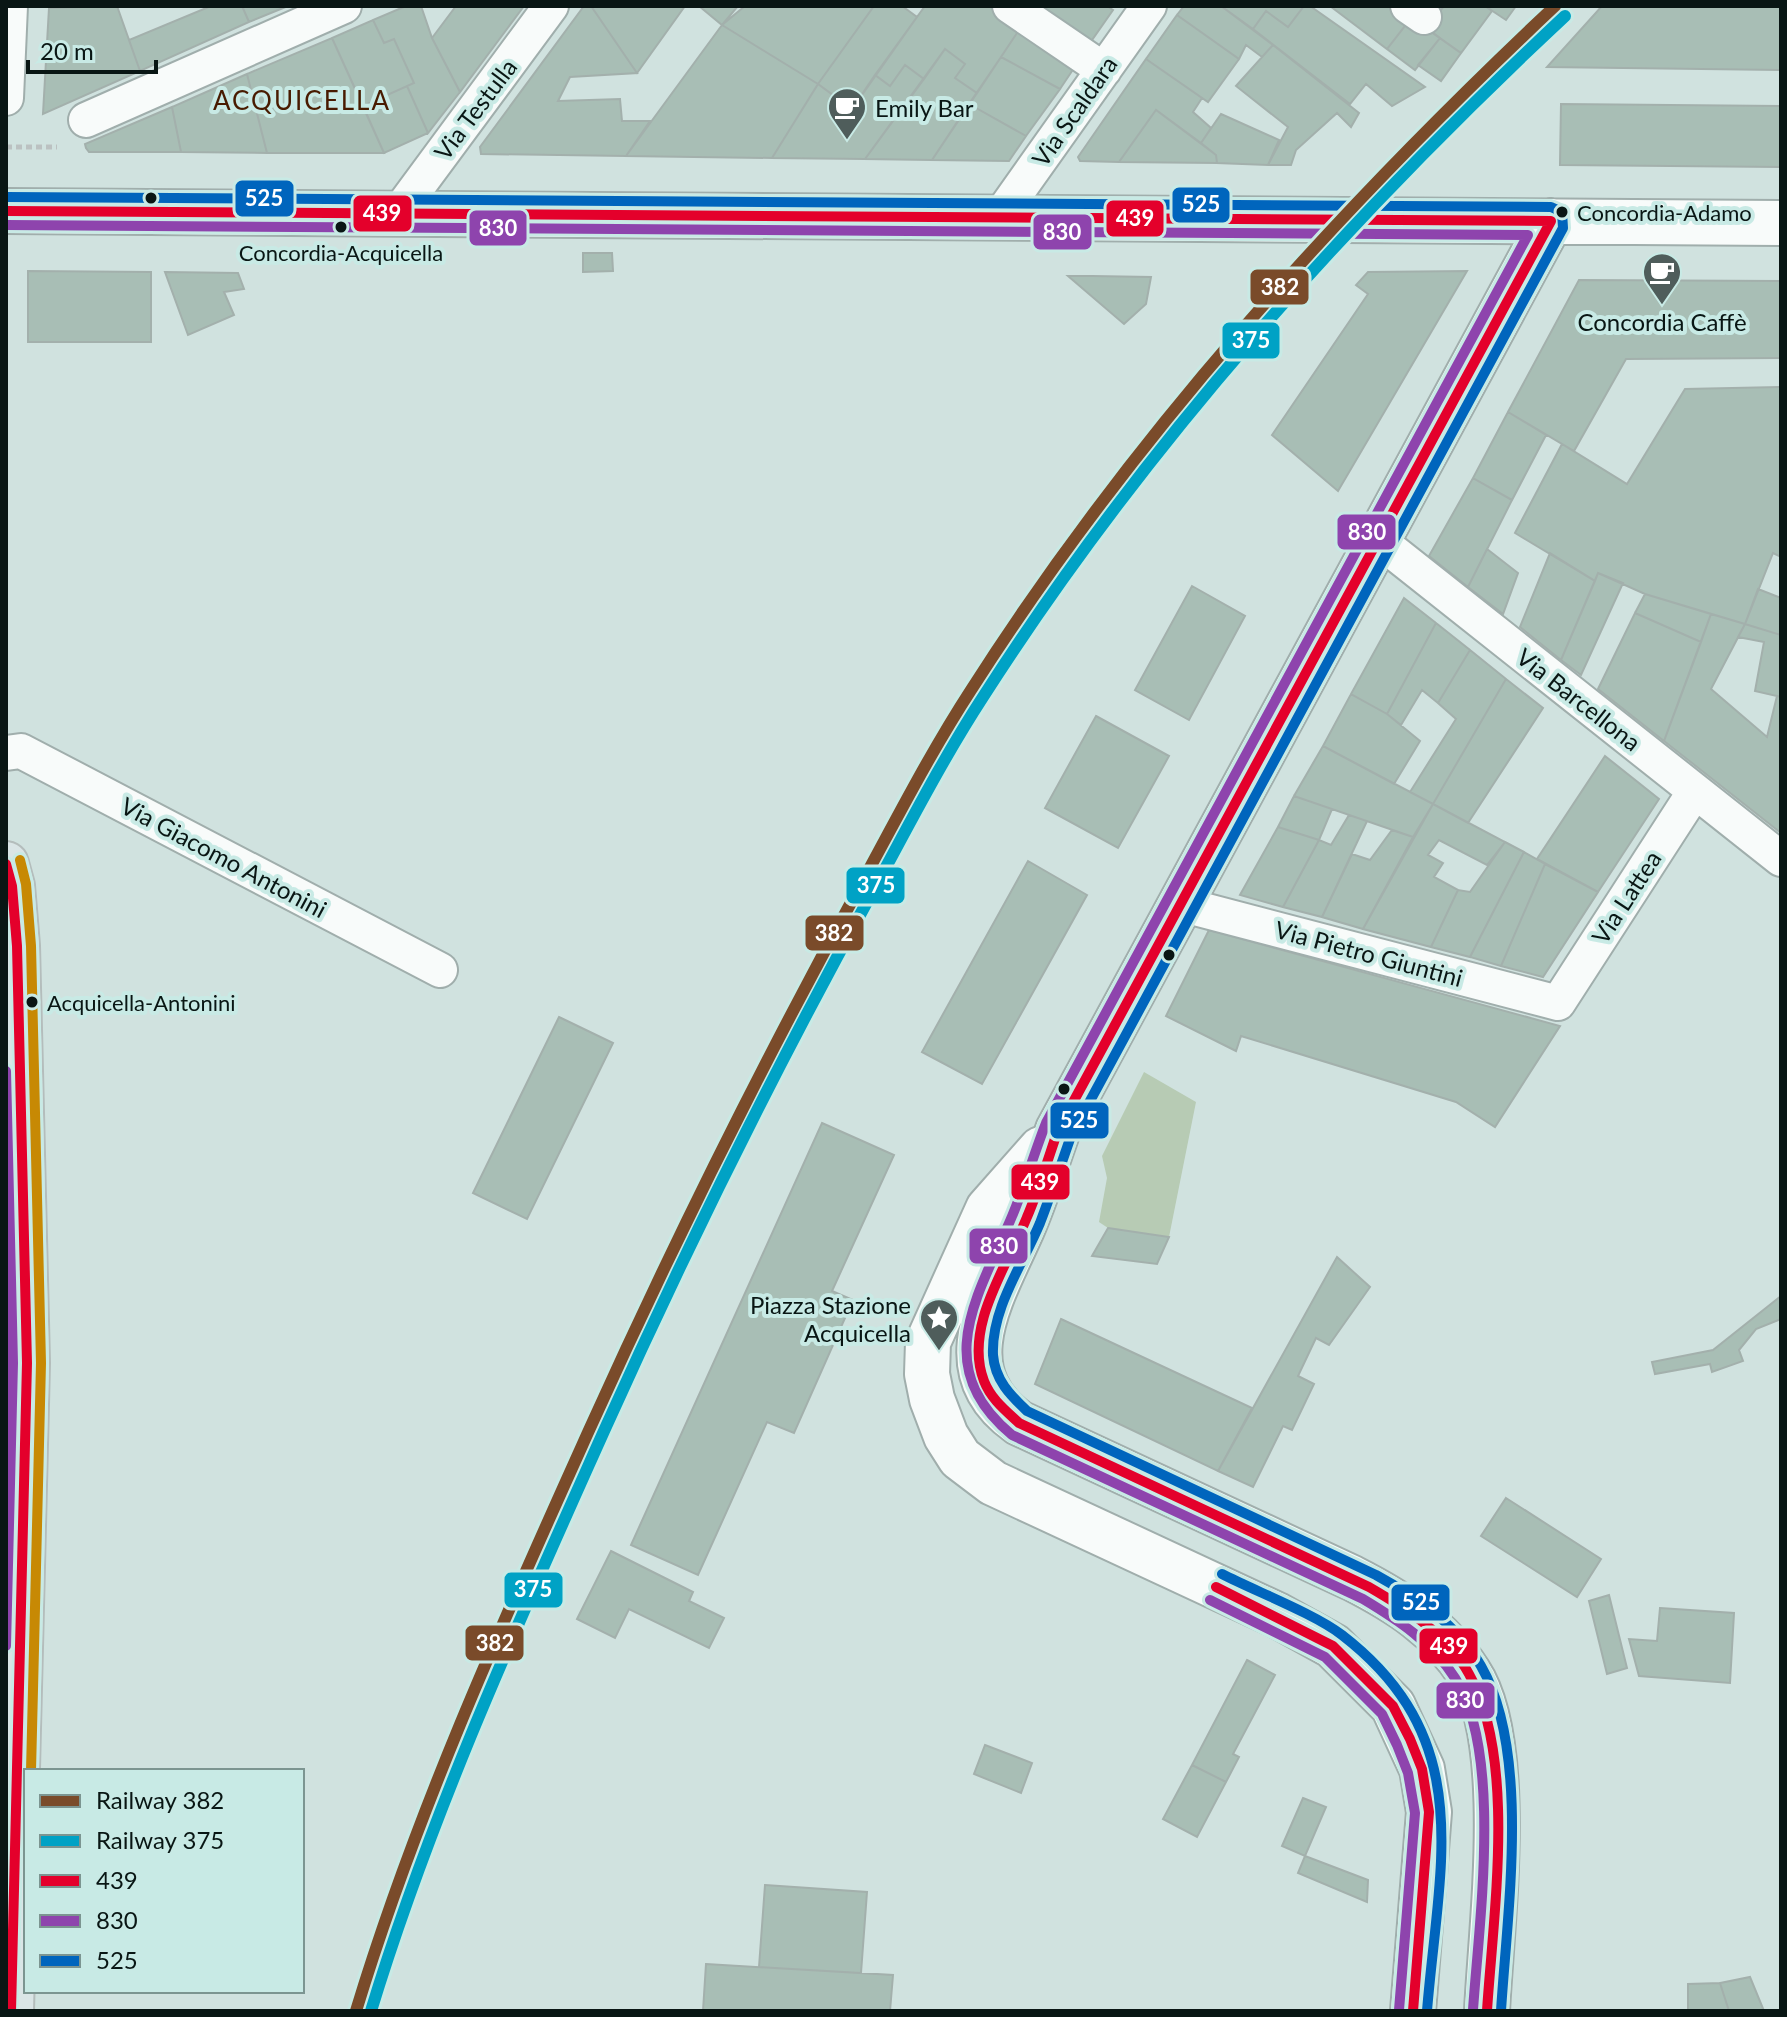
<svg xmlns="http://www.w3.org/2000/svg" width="1787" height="2017" font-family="Lato,sans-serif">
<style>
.green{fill:#b7cbb4}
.building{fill:#a8beb5;stroke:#a3b0ac;stroke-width:2}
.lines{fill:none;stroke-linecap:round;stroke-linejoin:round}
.street-casing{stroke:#a0aeac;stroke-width:38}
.secondary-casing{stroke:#a0aeac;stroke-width:48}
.primary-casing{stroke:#b4bdbc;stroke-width:48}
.path{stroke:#bbc1c1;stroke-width:5;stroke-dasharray:6 4;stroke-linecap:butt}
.street{stroke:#f8fbfa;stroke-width:34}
.secondary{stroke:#f8fbfa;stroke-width:44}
.primary{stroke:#dae5e6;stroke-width:44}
.bus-1-casing{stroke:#c8eae5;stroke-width:16}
.bus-2-casing{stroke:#c8eae5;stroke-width:16}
.bus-3-casing{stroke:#c8eae5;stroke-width:16}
.bus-4-casing{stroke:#c8eae5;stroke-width:16}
.bus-1{stroke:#e4002b;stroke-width:10}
.bus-2{stroke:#8e44ad;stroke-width:10}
.bus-3{stroke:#0065bd;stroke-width:10}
.bus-4{stroke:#c78904;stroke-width:10}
.rail-1-casing{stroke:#c8eae5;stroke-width:18}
.rail-2-casing{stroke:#c8eae5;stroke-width:18}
.rail-1{stroke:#7a4b2a;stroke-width:12}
.rail-2{stroke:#00a2c5;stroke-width:12}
.bus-dot{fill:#091614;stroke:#c8eae5;stroke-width:3}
.labels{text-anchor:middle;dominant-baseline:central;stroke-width:8;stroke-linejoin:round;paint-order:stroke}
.bus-label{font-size:22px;fill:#091614;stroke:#c8eae5;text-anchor:start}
.poi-label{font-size:24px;fill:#091614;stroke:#c8eae5;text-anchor:start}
.street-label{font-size:24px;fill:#091614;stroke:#c8eae5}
.neighbourhood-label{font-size:26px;letter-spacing:2px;fill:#481b00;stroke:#c8eae5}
.line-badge{stroke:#c8eae5;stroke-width:3}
.badge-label{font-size:22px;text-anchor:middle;font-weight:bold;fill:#fff}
</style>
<rect width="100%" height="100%" fill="#d0e2df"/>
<path class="green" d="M1144,1072L1196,1102L1169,1237L1108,1228L1099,1222L1107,1178L1102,1156Z"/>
<path class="building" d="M117,6L140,71L43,114L49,8Z
M211,6H242L249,22L140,71L129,40Z
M242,6H288L249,22Z
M406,6H421L432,38L460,92L428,133L407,86L414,83L394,39L384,43L373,20Z
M456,6H524L460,92L432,38Z
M584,6H591L637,73L570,77L558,101L620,99L622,121H650L626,156L481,154L480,147Z
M591,6H685L637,73Z
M699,6H738L722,25Z
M745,6H874L818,84L722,25Z
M874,6H902L917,17L852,109L818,84Z
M925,6H996L1023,24L977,93L955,78L965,64L945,49L924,79L905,65L890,86L875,75Z
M1022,6H1107L1113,10L1085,50Z
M1184,6H1221L1273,45L1262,57L1246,45L1239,59L1177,15Z
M1221,6H1304L1288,27L1266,11L1253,29Z
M1304,6H1310L1425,87L1392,106L1366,84L1350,104L1253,29L1266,11L1288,27Z
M1330,6H1397L1412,17L1387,49Z
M1444,6H1485L1492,11L1461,53L1427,29Z
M1485,6H1516L1506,20Z
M1602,6H1781V70L1547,67Z
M1177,15L1239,59L1208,102L1146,59Z
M1412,17L1440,38L1415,70L1387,49Z
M373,20L384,43L394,39L414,83L363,106L332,38Z
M1023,24L1078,62L1060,89L1001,57Z
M722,25L818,84L772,158L626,156Z
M332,38L384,153H267L247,74Z
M1440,38L1461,53L1441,81L1418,65Z
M1273,45L1359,113L1351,127L1337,113L1296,150L1291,165H1268L1288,127L1236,86Z
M945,49L965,64L955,78L977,93L932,160L865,159Z
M1001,57L1060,89L1026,136L969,104Z
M1146,59L1202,98L1193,112L1211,128L1201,143L1156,110L1119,162L1080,161L1078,157Z
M905,65L924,79L865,159L772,158L818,84L852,109L875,75L890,86Z
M247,74L267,153L181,152L172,107Z
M407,86L428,133L384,153L363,106Z
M969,104L1026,136L1009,161L932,160Z
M1561,104L1781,106V167L1560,165Z
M172,107L181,152H89L86,148L85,144Z
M1156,110L1216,155L1217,163L1119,162Z
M1221,114L1279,140L1268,165L1217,163L1216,155L1201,143Z
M583,253H612L613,271L583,272Z
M28,271L151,272V342H28Z
M1467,271L1338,491L1272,435L1368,294L1356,285L1368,272Z
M165,272L238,273L244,289L224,292L234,315L188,335Z
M1068,276H1092L1151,277L1146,304L1124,324Z
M1579,280L1781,281V358L1626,359L1574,451L1508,412Z
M1781,387V557L1773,553L1745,624L1645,594L1598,573L1595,581L1515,533L1562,444L1627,484L1685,389Z
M1508,412L1546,435L1512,500L1473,478Z
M1473,478L1512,500L1468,587L1429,556Z
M1487,549L1518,573L1503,614L1468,587Z
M1550,553L1595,581L1561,660L1520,627Z
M1598,573L1623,583L1581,675L1561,660Z
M1192,586L1245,616L1189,720L1135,690Z
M1758,589L1781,598V635L1745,624Z
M1645,594L1711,614L1701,642L1635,613Z
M1404,598L1436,623L1387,714L1351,694Z
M1635,613L1701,642L1664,741L1598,689Z
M1711,614L1745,624L1711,689L1767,737L1777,696L1781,697V833L1664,741Z
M1436,623L1470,650L1438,703L1422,690L1401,725L1387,714Z
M1745,624L1781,635V697L1755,691L1764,642L1738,637Z
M1470,650L1506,679L1433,804L1410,792L1456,719L1438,703Z
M1506,679L1543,708L1468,823L1433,804Z
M1351,694L1387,714L1420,741L1394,784L1323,746Z
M1096,716L1169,756L1118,848L1045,808Z
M1323,746L1433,804L1413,837L1294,796Z
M1605,756L1659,799L1598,892L1537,859Z
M1294,796L1332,809L1319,840L1278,827Z
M1433,804L1505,842L1487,865L1439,840L1428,855L1443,863L1434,877L1458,890L1431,947L1363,929Z
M1349,815L1367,821L1322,917L1283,907L1319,840L1331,845Z
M1278,827L1319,840L1283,907L1240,895Z
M1392,830L1413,837L1363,929L1322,917L1352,854L1370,860Z
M1505,842L1524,852L1470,957L1431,947L1458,890L1470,892Z
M1524,852L1545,864L1501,966L1470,957Z
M1028,861L1087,895L982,1084L922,1052Z
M1545,864L1598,892L1543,977L1501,966Z
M1209,930L1560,1026L1495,1127L1456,1102L1241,1036L1236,1051L1166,1016Z
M559,1017L613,1043L527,1219L473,1193Z
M822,1123L894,1155L832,1291L853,1300L794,1433L767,1422L698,1575L631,1545Z
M1108,1228L1169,1237L1157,1264L1092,1256Z
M1337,1257L1370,1287L1329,1345L1316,1338L1298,1376L1314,1384L1292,1430L1283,1426L1253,1487L1218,1471Z
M1781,1296V1319L1756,1329L1739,1350L1743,1361L1712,1372L1710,1364L1655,1374L1652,1362L1713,1350Z
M1061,1319L1252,1408L1218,1471L1035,1384Z
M1506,1498L1601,1559L1577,1597L1481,1536Z
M611,1551L693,1592L689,1601L724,1618L709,1648L629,1609L615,1638L577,1619Z
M1609,1595L1627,1668L1607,1674L1589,1601Z
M1660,1608L1734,1613L1730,1683L1639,1676L1629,1639L1657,1641Z
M1247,1660L1275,1675L1233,1754L1239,1757L1226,1782L1192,1765Z
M985,1745L1032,1763L1021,1793L974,1774Z
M1192,1765L1226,1782L1197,1837L1163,1819Z
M1303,1798L1326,1807L1305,1856L1282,1846Z
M1305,1856L1368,1880L1367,1902L1298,1873Z
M765,1885L867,1892L861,1973L759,1967Z
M706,1964L893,1975L890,2011H703Z
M1750,1977L1764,2011H1729L1720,1983Z
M1720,1983L1729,2011H1688V1984Z"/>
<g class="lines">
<defs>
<path id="street" d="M1010,6L1104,70
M1408,6L1424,17
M6,98L10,6
M86,120L344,6
M398,213L551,6
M1000,216L1149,6
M1377,539L1781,859
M6,753L21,751L440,970
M1180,904L1558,1003L1695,791"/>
<path id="secondary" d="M6,211L1781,223
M1041,1149L988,1209L928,1342L927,1374L932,1399L946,1436L960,1458L993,1483L1277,1615L1333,1646L1393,1706L1422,1769L1429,1812L1413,2011
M1487,2011C1491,1927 1515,1741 1469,1673C1440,1628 1399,1602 1352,1578L1019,1423C944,1370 993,1295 1022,1229C1036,1197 1046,1163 1058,1130L1551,221"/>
<path id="primary" d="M6,864L12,886L17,946L27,1363L11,2011"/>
</defs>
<use href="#street" class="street-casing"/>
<use href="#secondary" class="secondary-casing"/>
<use href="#primary" class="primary-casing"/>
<path class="path" d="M6,147H57"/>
<use href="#street" class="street"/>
<use href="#secondary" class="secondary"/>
<use href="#primary" class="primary"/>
<defs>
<path id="bus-1" d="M6,211L1551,221L1058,1130C1048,1159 1039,1189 1027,1217C1008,1265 963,1327 984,1381C991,1399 1005,1410 1019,1423L1369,1587C1407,1609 1448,1635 1469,1674C1517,1759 1493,1916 1487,2011
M6,864L12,886L17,946L27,1363L11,2011
M1216,1587L1333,1646L1393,1706L1410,1739L1422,1769L1429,1812L1413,2011"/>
<path id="bus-2" d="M6,225L1528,235L1046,1123C1033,1156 1024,1189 1010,1221C976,1299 931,1368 1012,1435L1363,1599C1398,1620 1433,1643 1455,1678C1503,1753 1479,1922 1473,2010
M6,1071L13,1363L6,1646
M1210,1600L1325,1657L1382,1714L1397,1745L1408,1773L1415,1813L1399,2010"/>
<path id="bus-3" d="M6,197L1551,207L1562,212L1563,228L1071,1136C1061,1165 1051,1194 1040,1223C1023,1264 991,1309 993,1355C995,1380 1010,1395 1027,1411L1376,1575C1416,1597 1458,1625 1481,1666C1531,1753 1507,1913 1501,2011
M1222,1574C1255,1591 1315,1614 1342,1635C1478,1740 1439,1863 1427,2011"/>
<path id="bus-4" d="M20,860L26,884L31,946L41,1363L31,1771"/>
</defs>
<use href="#bus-1" class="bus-1-casing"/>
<use href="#bus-2" class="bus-2-casing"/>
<use href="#bus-3" class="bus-3-casing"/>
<use href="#bus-4" class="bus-4-casing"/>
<use href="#bus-1" class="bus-1"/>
<use href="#bus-2" class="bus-2"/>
<use href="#bus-3" class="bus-3"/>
<use href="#bus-4" class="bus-4"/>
<defs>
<path id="rail-1" d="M356,2011C417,1810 504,1619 590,1428C673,1244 763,1063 860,886C896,820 930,753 971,690C1133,436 1336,212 1555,6"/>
<path id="rail-2" d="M371,2011C432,1811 519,1621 604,1431C685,1251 772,1075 867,902C905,833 940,763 983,697C1145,444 1346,221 1565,16"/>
</defs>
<use href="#rail-1" class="rail-1-casing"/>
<use href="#rail-2" class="rail-2-casing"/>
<use href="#rail-1" class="rail-1"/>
<use href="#rail-2" class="rail-2"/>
</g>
<defs>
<symbol id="cafe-pin" viewBox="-11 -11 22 30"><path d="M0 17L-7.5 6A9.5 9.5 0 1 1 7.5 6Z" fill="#4f5d5b" stroke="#c8eae5"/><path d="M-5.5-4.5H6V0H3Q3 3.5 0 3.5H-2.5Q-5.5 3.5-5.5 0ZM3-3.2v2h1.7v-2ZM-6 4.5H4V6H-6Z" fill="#fff"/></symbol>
<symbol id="sight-pin" viewBox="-11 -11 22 30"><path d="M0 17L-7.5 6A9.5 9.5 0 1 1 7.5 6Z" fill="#4f5d5b" stroke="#c8eae5"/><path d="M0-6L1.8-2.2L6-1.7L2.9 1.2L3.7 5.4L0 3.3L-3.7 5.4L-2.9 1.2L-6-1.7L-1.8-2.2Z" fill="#fff"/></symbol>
</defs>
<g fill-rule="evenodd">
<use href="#cafe-pin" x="825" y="85" width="44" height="60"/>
<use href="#cafe-pin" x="1640" y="250" width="44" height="60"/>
<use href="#sight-pin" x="917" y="1296" width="44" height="60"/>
</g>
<g class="bus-dot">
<circle cx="151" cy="198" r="7"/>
<circle cx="1562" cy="212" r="7"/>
<circle cx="341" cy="227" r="7"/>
<circle cx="1169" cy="955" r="7"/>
<circle cx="32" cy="1002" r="7"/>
<circle cx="1064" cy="1089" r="7"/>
</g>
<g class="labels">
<g class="bus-label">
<text x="1577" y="212">Concordia-Adamo</text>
<text x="341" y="252" text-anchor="middle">Concordia-Acquicella</text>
<text x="47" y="1002">Acquicella-Antonini</text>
</g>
<g class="poi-label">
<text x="875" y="107">Emily Bar</text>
<text x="1662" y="321" text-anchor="middle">Concordia Caffè</text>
<text x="911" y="1304" text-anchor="end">Piazza Stazione<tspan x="911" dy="28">Acquicella</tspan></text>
</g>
<g class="street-label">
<text transform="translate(475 109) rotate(-53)">Via Testulla</text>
<text transform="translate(1074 111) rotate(-55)">Via Scaldara</text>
<text transform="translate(1579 699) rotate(38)">Via Barcellona</text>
<text transform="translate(224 857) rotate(28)">Via Giacomo Antonini</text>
<text transform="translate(1626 897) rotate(-57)">Via Lattea</text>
<text transform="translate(1369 953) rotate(15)">Via Pietro Giuntini</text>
</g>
<g class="neighbourhood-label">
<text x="302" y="100">ACQUICELLA</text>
</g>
</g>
<g class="line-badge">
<rect x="234" y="179" width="61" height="39" rx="8" fill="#0065bd"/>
<rect x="1171" y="186" width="60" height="38" rx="8" fill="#0065bd"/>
<rect x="352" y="194" width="61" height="39" rx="8" fill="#e4002b"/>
<rect x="1105" y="199" width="60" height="39" rx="8" fill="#e4002b"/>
<rect x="468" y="209" width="60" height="38" rx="8" fill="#8e44ad"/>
<rect x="1032" y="213" width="61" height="38" rx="8" fill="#8e44ad"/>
<rect x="1249" y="268" width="61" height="38" rx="8" fill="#7a4b2a"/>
<rect x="1221" y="321" width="60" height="39" rx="8" fill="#00a2c5"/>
<rect x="1336" y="513" width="61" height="38" rx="8" fill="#8e44ad"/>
<rect x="845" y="866" width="61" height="39" rx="8" fill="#00a2c5"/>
<rect x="804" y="914" width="61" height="38" rx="8" fill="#7a4b2a"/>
<rect x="1049" y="1101" width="61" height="39" rx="8" fill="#0065bd"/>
<rect x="1010" y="1163" width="61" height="38" rx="8" fill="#e4002b"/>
<rect x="968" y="1227" width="61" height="38" rx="8" fill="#8e44ad"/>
<rect x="503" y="1571" width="61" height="38" rx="8" fill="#00a2c5"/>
<rect x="1390" y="1583" width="61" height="39" rx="8" fill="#0065bd"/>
<rect x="464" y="1624" width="61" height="38" rx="8" fill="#7a4b2a"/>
<rect x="1418" y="1627" width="61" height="38" rx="8" fill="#e4002b"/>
<rect x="1435" y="1681" width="61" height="39" rx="8" fill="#8e44ad"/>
</g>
<g class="badge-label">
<text x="264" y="206">525</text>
<text x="1201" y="212">525</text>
<text x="382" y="221">439</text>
<text x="1135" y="226">439</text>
<text x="498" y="236">830</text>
<text x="1062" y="240">830</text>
<text x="1280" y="295">382</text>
<text x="1251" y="348">375</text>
<text x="1367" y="540">830</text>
<text x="876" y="893">375</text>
<text x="834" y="941">382</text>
<text x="1079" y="1128">525</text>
<text x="1040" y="1190">439</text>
<text x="999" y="1254">830</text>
<text x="533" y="1597">375</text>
<text x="1421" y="1610">525</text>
<text x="495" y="1651">382</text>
<text x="1449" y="1654">439</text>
<text x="1465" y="1708">830</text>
</g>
<rect width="1787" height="2017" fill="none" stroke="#091614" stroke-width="16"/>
<rect x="24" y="1769" width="280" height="224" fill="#c8eae5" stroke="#7c9591" stroke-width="2"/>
<rect x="40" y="1795" width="40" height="12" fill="#7a4b2a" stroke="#7c9591" stroke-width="2"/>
<text x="96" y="1809" font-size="24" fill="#091614">Railway 382</text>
<rect x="40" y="1835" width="40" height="12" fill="#00a2c5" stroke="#7c9591" stroke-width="2"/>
<text x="96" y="1849" font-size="24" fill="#091614">Railway 375</text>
<rect x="40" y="1875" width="40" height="12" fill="#e4002b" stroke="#7c9591" stroke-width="2"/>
<text x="96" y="1889" font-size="24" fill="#091614">439</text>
<rect x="40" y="1915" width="40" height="12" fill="#8e44ad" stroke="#7c9591" stroke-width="2"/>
<text x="96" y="1929" font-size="24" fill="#091614">830</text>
<rect x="40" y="1955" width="40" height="12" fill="#0065bd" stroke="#7c9591" stroke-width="2"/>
<text x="96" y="1969" font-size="24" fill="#091614">525</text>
<path d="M28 60v12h128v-12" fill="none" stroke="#091614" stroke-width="4"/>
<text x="40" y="60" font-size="24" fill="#091614" stroke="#c8eae5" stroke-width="6" paint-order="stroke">20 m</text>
</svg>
